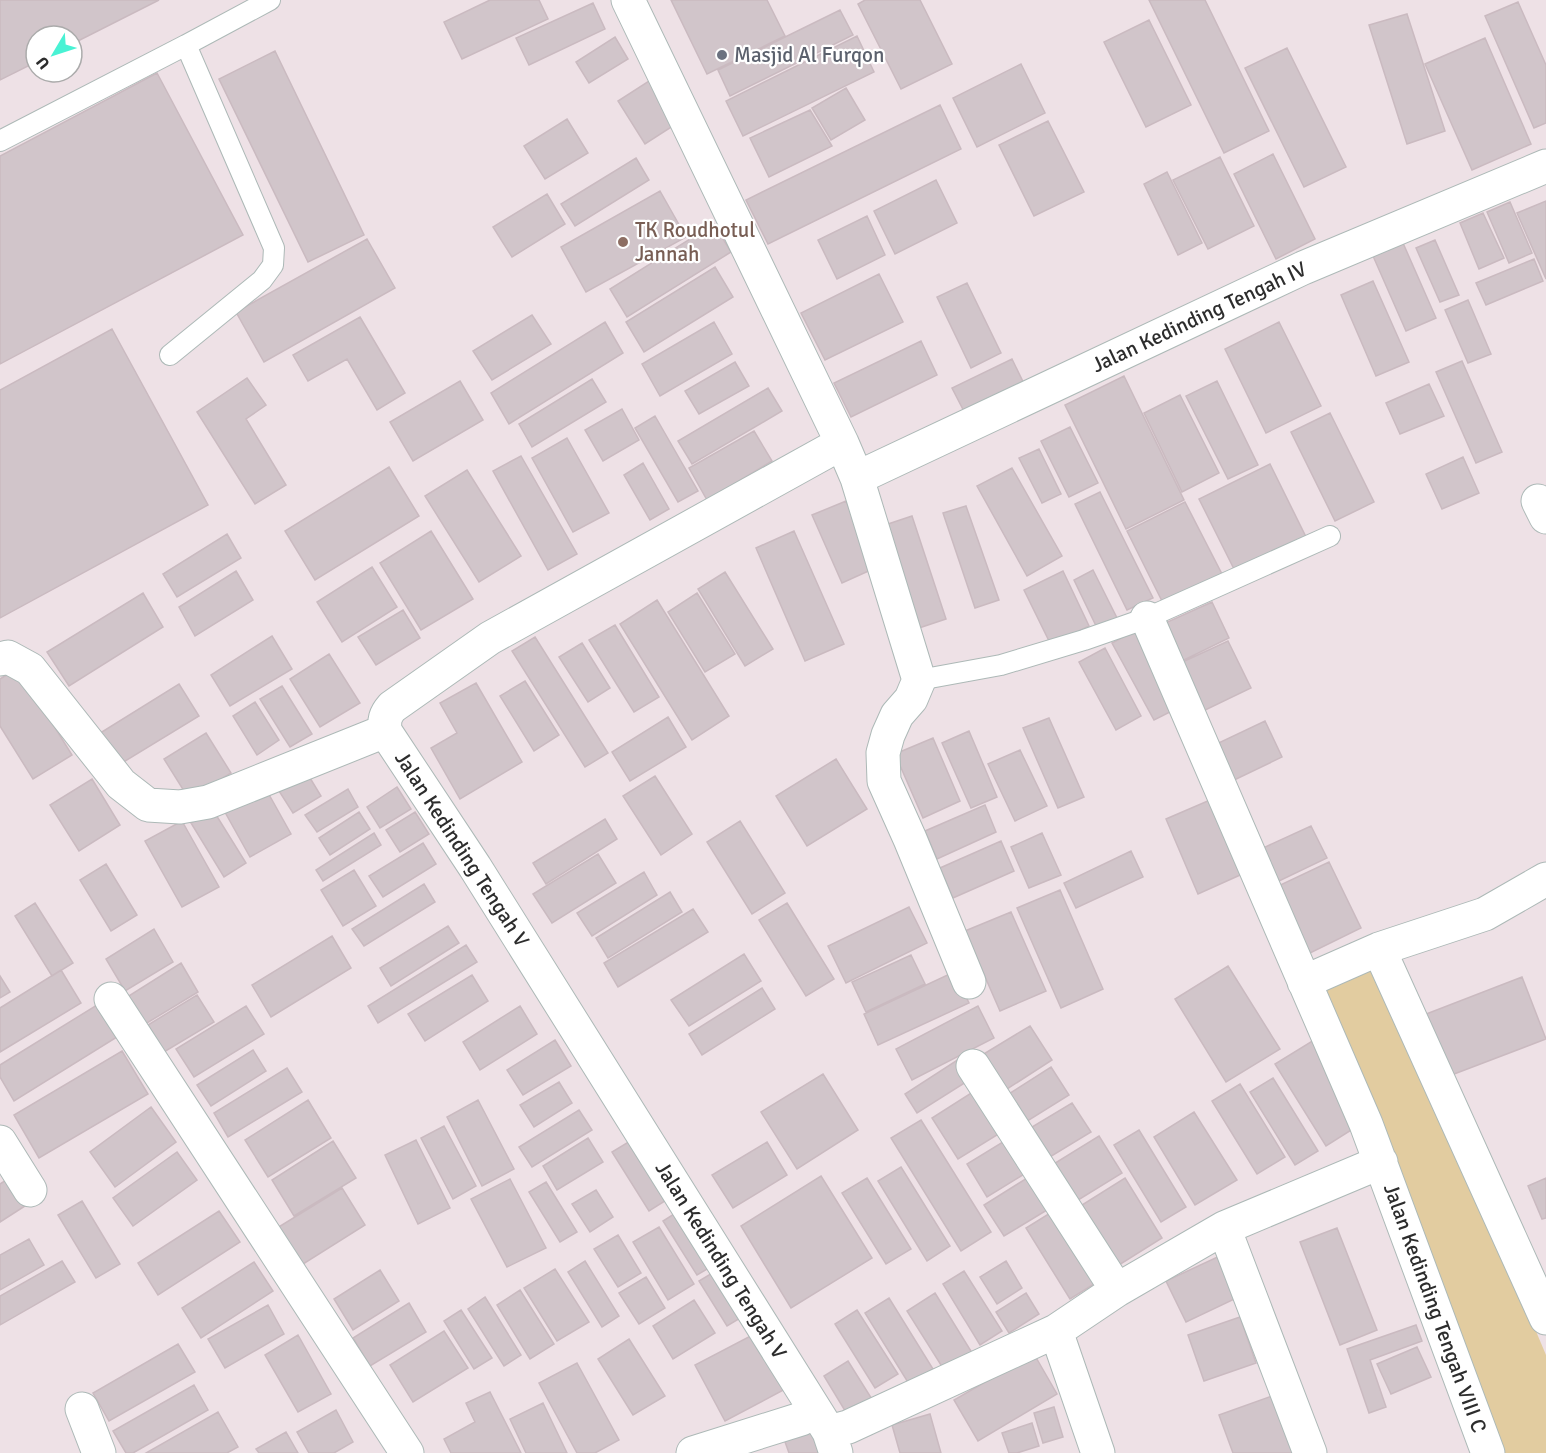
<svg xmlns="http://www.w3.org/2000/svg" width="1546" height="1453" font-family="Signika,sans-serif">
<style>
.green{fill:#e2cca0}
.building{fill:#d1c5ca;stroke:#cabac0;stroke-width:1.5}
.lines{fill:none;stroke-linecap:round;stroke-linejoin:round}
.lane-casing{stroke:#adb9b7;stroke-width:22}
.street-casing{stroke:#adb9b7;stroke-width:35}
.lane{stroke:#fff;stroke-width:20}
.street{stroke:#fff;stroke-width:33}
.worship-dot{fill:#6b7280;stroke:#fff;stroke-width:2}
.education-dot{fill:#8d6e63;stroke:#fff;stroke-width:2}
.labels{text-anchor:middle;dominant-baseline:central;stroke-width:4.5;stroke-linejoin:round;paint-order:stroke}
.worship-label{font-size:21px;fill:#5b616d;stroke:#fff;text-anchor:start}
.education-label{font-size:21px;fill:#785e54;stroke:#fff;text-anchor:start}
.street-label{font-size:21px;fill:#2d2d2d;stroke:#fff}
</style>
<rect width="100%" height="100%" fill="#eee1e6"/>
<path class="green" d="M1382,965L1546,1355V1453H1504L1313,988Z"/>
<path class="building" d="M0,0H159L72,44V36H36V62L0,80Z
M490,0H539L548,19L462,59L444,22Z
M671,0H767L785,36L707,74Z
M865,0H920L952,64L901,89L858,4Z
M1149,0H1205L1269,131L1224,153Z
M1518,2L1546,65V123L1534,128L1485,16Z
M593,3L605,29L529,65L516,38Z
M840,10L853,35L730,96L718,70Z
M1407,14L1445,131L1407,144L1369,25Z
M1149,20L1191,105L1146,127L1104,42Z
M857,36L874,72L743,136L726,101Z
M615,37L628,59L589,83L576,62Z
M1485,38L1531,144L1472,170L1425,64Z
M1287,48L1346,167L1304,187L1245,68Z
M275,51L364,235L308,262L219,79Z
M1021,64L1045,113L977,147L953,98Z
M157,73L243,235L0,364V156Z
M649,81L676,124L645,144L618,101Z
M846,88L865,120L831,140L812,108Z
M940,105L961,149L768,244L746,200Z
M810,110L832,146L769,177L750,138Z
M567,119L588,153L545,179L524,146Z
M1048,121L1084,192L1034,216L999,145Z
M1273,154L1315,239L1276,259L1234,174Z
M1220,157L1254,226L1208,249L1173,180Z
M636,158L649,180L575,226L561,204Z
M1167,172L1202,243L1178,255L1144,184Z
M936,180L957,223L895,254L874,211Z
M660,191L686,237L586,292L561,247Z
M547,194L565,224L512,257L493,227Z
M1546,201V279L1517,213Z
M1510,202L1532,253L1509,263L1487,212Z
M1483,213L1504,258L1479,269L1460,223Z
M867,216L885,255L837,279L818,240Z
M714,224L731,252L627,317L610,289Z
M367,239L395,288L264,362L236,312Z
M1435,240L1459,295L1440,302L1416,248Z
M1403,243L1436,318L1406,331L1373,256Z
M1534,259L1543,281L1486,305L1476,283Z
M715,267L733,297L644,352L626,322Z
M879,274L903,322L825,360L801,313Z
M1373,281L1409,362L1376,376L1341,295Z
M967,283L1001,353L971,368L937,297Z
M1468,300L1491,354L1468,363L1445,310Z
M532,315L551,344L492,380L473,351Z
M360,317L405,393L377,410L347,359L308,381L293,355Z
M605,322L623,353L509,424L491,393Z
M714,322L732,354L660,396L642,364Z
M1279,322L1321,406L1266,433L1225,349Z
M112,329L208,505L0,618V390Z
M921,341L937,375L851,417L834,383Z
M1012,359L1028,392L969,421L952,388Z
M1462,361L1502,452L1476,463L1436,372Z
M735,362L749,386L699,414L685,391Z
M1124,376L1184,500L1126,529L1065,405Z
M247,378L266,405L246,419L286,485L255,504L197,412Z
M592,379L606,402L532,447L519,424Z
M460,381L483,420L413,461L390,422Z
M1217,381L1258,465L1228,479L1186,396Z
M1429,384L1444,416L1400,434L1386,403Z
M768,388L782,411L692,464L678,441Z
M1180,395L1219,473L1182,492L1144,413Z
M622,409L639,440L603,461L585,430Z
M1330,413L1374,502L1335,521L1291,432Z
M655,416L698,491L678,502L635,428Z
M1070,427L1098,483L1069,497L1041,441Z
M754,431L772,461L707,500L689,468Z
M567,438L609,513L573,532L532,458Z
M1039,449L1061,494L1042,503L1019,458Z
M521,456L577,554L548,570L493,471Z
M1463,457L1479,493L1442,509L1426,474Z
M643,463L669,509L650,520L624,475Z
M1270,464L1307,539L1236,573L1199,499Z
M389,467L419,516L315,580L285,531Z
M1012,468L1062,556L1027,576L977,486Z
M467,470L521,556L479,582L425,496Z
M1100,492L1153,598L1127,610L1075,504Z
M846,501L875,568L842,583L812,515Z
M1185,502L1224,578L1165,607L1127,531Z
M966,506L999,600L975,608L943,513Z
M912,516L946,619L913,630L879,527Z
M431,531L473,599L421,630L380,563Z
M794,531L844,644L805,661L756,548Z
M227,534L241,558L177,597L163,574Z
M372,567L397,607L342,642L317,602Z
M1093,570L1118,620L1098,630L1074,580Z
M236,571L253,600L195,636L179,607Z
M1063,571L1089,626L1051,645L1024,590Z
M725,572L773,649L745,666L698,589Z
M143,593L163,627L69,686L47,652Z
M697,593L735,654L705,672L668,612Z
M657,600L729,716L692,740L620,624Z
M1212,602L1229,638L1182,661L1163,624Z
M403,610L420,638L376,665L358,637Z
M615,625L659,697L634,712L589,640Z
M1138,629L1180,707L1154,720L1112,643Z
M272,636L292,669L230,706L211,675Z
M535,637L608,753L585,767L512,651Z
M1228,641L1251,688L1199,713L1176,665Z
M582,643L610,688L588,702L559,657Z
M1105,648L1141,716L1116,730L1079,662Z
M329,654L360,703L320,727L290,679Z
M18,668L72,755L33,779L0,726V679Z
M525,681L559,735L534,751L500,696Z
M476,683L522,762L460,799L431,748L457,733L440,703Z
M179,684L199,716L117,766L97,735Z
M282,686L312,734L290,747L260,699Z
M255,702L279,740L257,755L233,716Z
M668,717L686,747L630,781L612,752Z
M1049,718L1084,797L1058,808L1023,728Z
M1265,721L1282,757L1228,783L1210,747Z
M969,731L997,797L971,808L942,743Z
M206,733L231,773L189,799L164,759Z
M933,738L960,801L923,818L895,754Z
M1020,750L1047,806L1015,821L988,764Z
M836,759L867,809L807,846L776,796Z
M307,773L321,796L293,813L279,791Z
M655,776L692,834L661,855L623,796Z
M92,779L120,825L79,851L50,805Z
M262,782L291,834L250,857L221,805Z
M397,787L411,809L380,828L367,807Z
M348,789L358,807L317,832L305,815Z
M1217,797L1249,871L1198,894L1166,819Z
M985,805L996,832L937,859L925,831Z
M213,810L246,863L224,877L191,823Z
M359,812L370,829L330,855L319,838Z
M415,812L429,834L400,852L386,830Z
M605,819L617,839L546,884L533,863Z
M182,821L219,887L182,907L145,841Z
M740,821L785,893L752,914L707,842Z
M1311,826L1327,858L1279,881L1263,848Z
M374,833L381,845L323,881L316,870Z
M1042,833L1061,875L1029,888L1011,847Z
M1001,841L1014,871L953,898L940,868Z
M423,843L436,864L383,897L369,876Z
M1131,851L1143,877L1076,908L1064,883Z
M598,854L616,883L552,923L533,894Z
M1329,862L1361,928L1308,954L1276,887Z
M106,864L137,915L111,931L80,880Z
M354,870L376,906L343,926L321,890Z
M644,872L657,895L592,936L577,913Z
M424,884L435,902L364,946L352,929Z
M1060,890L1103,989L1061,1008L1017,908Z
M670,892L682,912L608,958L596,938Z
M35,903L73,963L52,976L15,916Z
M787,903L834,979L806,996L759,920Z
M909,907L927,943L846,983L828,946Z
M693,909L708,932L618,987L604,963Z
M1011,912L1046,991L1000,1011L965,931Z
M448,926L459,943L391,986L380,968Z
M154,929L173,962L125,991L106,959Z
M332,936L351,968L271,1017L252,985Z
M466,945L477,962L378,1023L368,1006Z
M744,954L761,981L689,1026L671,1000Z
M911,955L925,984L866,1012L852,982Z
M181,963L198,992L142,1026L124,999Z
M1228,966L1280,1049L1226,1082L1175,999Z
M61,970L81,1003L0,1052V1008Z
M954,972L969,1003L878,1045L864,1014Z
M472,975L488,1001L425,1041L408,1014Z
M0,976L10,992L0,998Z
M1522,977L1546,1039L1441,1079L1416,1018Z
M762,988L775,1009L702,1055L689,1034Z
M197,995L214,1022L164,1052L148,1025Z
M97,1005L117,1037L14,1101L0,1077V1065Z
M246,1006L264,1034L194,1077L176,1049Z
M520,1006L537,1034L480,1070L463,1042Z
M978,1006L994,1038L912,1080L896,1049Z
M1030,1026L1052,1060L1004,1091L982,1055Z
M555,1040L571,1066L523,1095L507,1070Z
M1314,1040L1364,1122L1326,1146L1275,1064Z
M253,1050L266,1071L211,1106L197,1085Z
M122,1051L148,1094L39,1158L14,1115Z
M962,1057L974,1077L917,1113L905,1094Z
M1051,1067L1069,1095L1021,1125L1004,1097Z
M287,1068L302,1092L228,1137L214,1113Z
M823,1074L858,1130L797,1169L761,1112Z
M1273,1078L1318,1151L1295,1165L1250,1092Z
M559,1082L572,1103L534,1127L520,1105Z
M1240,1084L1285,1157L1257,1174L1212,1101Z
M979,1088L1005,1130L958,1159L932,1118Z
M308,1100L331,1138L268,1177L245,1140Z
M478,1100L514,1169L482,1186L447,1117Z
M1072,1103L1091,1132L1040,1163L1022,1133Z
M151,1107L176,1142L115,1187L90,1152Z
M579,1110L592,1130L532,1167L519,1147Z
M1194,1112L1237,1180L1195,1205L1154,1137Z
M921,1120L991,1232L961,1251L891,1138Z
M444,1126L476,1186L453,1199L421,1138Z
M1139,1130L1186,1207L1161,1222L1114,1145Z
M640,1135L676,1194L649,1211L612,1152Z
M1099,1136L1122,1173L1075,1202L1052,1165Z
M1011,1137L1031,1170L987,1197L967,1164Z
M588,1138L603,1162L557,1190L543,1166Z
M416,1140L450,1208L418,1224L385,1155Z
M333,1141L356,1178L294,1216L272,1180Z
M767,1142L787,1175L733,1208L712,1175Z
M177,1152L197,1180L133,1226L113,1198Z
M901,1167L950,1246L927,1261L878,1181Z
M1032,1175L1052,1207L1004,1236L984,1205Z
M821,1176L872,1258L791,1308L741,1226Z
M867,1178L911,1249L886,1264L842,1193Z
M1125,1178L1162,1238L1119,1265L1082,1205Z
M1546,1178V1218L1542,1219L1528,1186Z
M8,1179L25,1206L0,1222V1184Z
M510,1179L546,1248L507,1267L471,1199Z
M546,1182L577,1232L560,1242L529,1192Z
M342,1188L365,1225L300,1266L277,1228Z
M596,1190L613,1217L590,1232L572,1204Z
M82,1201L120,1264L96,1278L58,1215Z
M685,1207L719,1262L697,1275L663,1221Z
M1055,1210L1099,1281L1070,1299L1026,1228Z
M219,1211L240,1242L158,1295L138,1263Z
M659,1227L694,1284L668,1300L633,1242Z
M1337,1228L1377,1330L1340,1345L1300,1242Z
M618,1235L641,1273L618,1287L594,1249Z
M29,1239L44,1265L0,1290V1255Z
M1224,1254L1243,1295L1186,1322L1166,1281Z
M62,1261L75,1282L0,1325V1296Z
M585,1261L619,1316L602,1327L568,1272Z
M1006,1261L1022,1288L997,1304L980,1277Z
M254,1262L273,1291L201,1338L182,1308Z
M724,1266L752,1311L727,1326L699,1281Z
M555,1269L589,1322L557,1341L524,1288Z
M380,1270L399,1301L353,1330L334,1299Z
M964,1271L1002,1331L980,1345L943,1284Z
M646,1277L665,1308L639,1324L619,1293Z
M520,1290L554,1344L530,1359L497,1305Z
M935,1293L974,1356L946,1373L907,1311Z
M1026,1293L1039,1314L1009,1333L996,1312Z
M485,1297L521,1355L504,1366L468,1309Z
M889,1298L933,1369L909,1384L865,1313Z
M694,1300L715,1333L673,1359L653,1326Z
M409,1303L426,1332L370,1366L353,1338Z
M268,1305L284,1334L225,1368L208,1339Z
M461,1310L492,1358L474,1369L444,1321Z
M857,1310L898,1374L875,1388L835,1324Z
M1240,1317L1256,1363L1204,1381L1188,1335Z
M1416,1325L1422,1341L1370,1360L1386,1407L1369,1413L1347,1349Z
M762,1330L791,1386L725,1421L695,1365Z
M444,1331L468,1368L413,1402L390,1365Z
M298,1335L331,1394L298,1412L265,1355Z
M629,1339L665,1396L633,1415L598,1359Z
M178,1344L195,1372L109,1421L93,1393Z
M1417,1347L1431,1377L1391,1394L1377,1364Z
M1034,1354L1057,1394L978,1441L954,1400Z
M848,1361L875,1404L850,1419L824,1376Z
M577,1363L619,1440L595,1453H577L539,1383Z
M194,1385L208,1410L133,1453H126L113,1431Z
M490,1392L521,1453H451L444,1439L475,1422L466,1403Z
M1272,1396L1294,1453H1233L1219,1415Z
M543,1403L567,1453H526L510,1419Z
M1054,1407L1063,1437L1043,1443L1034,1413Z
M336,1410L353,1442L334,1453H309L297,1432Z
M218,1412L238,1447L227,1453H146Z
M930,1414L941,1453H900L892,1425Z
M1032,1423L1039,1446L1017,1453H1009L1002,1433Z
M813,1429L821,1453H789L784,1439Z
M286,1432L298,1453H259L256,1449Z"/>
<g class="lines">
<defs>
<path id="lane" d="M0,141L186,45
M170,355L262,280L273,265L274,248L186,45L270,0
M919,680L1001,665L1084,640L1147,618L1330,536"/>
<path id="street" d="M628,0L842,443L857,478L919,680L911,699L897,715L888,735L883,753L884,781L910,839L969,982
M857,478L1303,268L1546,166
M1538,501L1546,517
M1147,618L1366,1124L1488,1453
M0,659L8,657L30,669L121,784L148,805L180,807L208,802L385,731
M1379,949L1546,1318
M1304,982L1379,949L1485,914L1546,879
M111,999L407,1453
M973,1066L1117,1290
M0,1142L30,1190
M1224,1228L1310,1453
M1056,1331L1098,1453
M82,1409L99,1453
M829,1432L848,1427L1056,1331L1117,1290L1224,1228L1381,1162
M693,1453L801,1419L815,1410
M836,1453L829,1432L475,867L385,731C384,720 385,715 392,707L490,638L842,443"/>
</defs>
<use href="#lane" class="lane-casing"/>
<use href="#street" class="street-casing"/>
<use href="#lane" class="lane"/>
<use href="#street" class="street"/>
</g>
<circle class="worship-dot" cx="722" cy="55" r="6"/>
<circle class="education-dot" cx="623" cy="242" r="6"/>
<g class="labels">
<g class="worship-label">
<text x="734" y="55">Masjid Al Furqon</text>
</g>
<g class="education-label">
<text x="635" y="230">TK Roudhotul<tspan x="635" dy="24">Jannah</tspan></text>
</g>
<g class="street-label">
<text transform="translate(1199 317) rotate(-25)">Jalan Kedinding Tengah IV</text>
<text transform="translate(462 849) rotate(57)">Jalan Kedinding Tengah V</text>
<text transform="translate(721 1260) rotate(58)">Jalan Kedinding Tengah V</text>
<text transform="translate(1435 1308) rotate(70)">Jalan Kedinding Tengah VIII C</text>
</g>
</g>
<g transform="translate(54 54) rotate(231)"><circle r="28" fill="#ffffff" stroke="#ababab" stroke-width="1.5"/>
<path d="M0-4.5L10 22L0 15L-10 22Z" fill="#49f2d4"/>
<text y="-9" font-size="16" font-weight="bold" text-anchor="middle" fill="#2d2d2d">U</text>
</g>
</svg>
